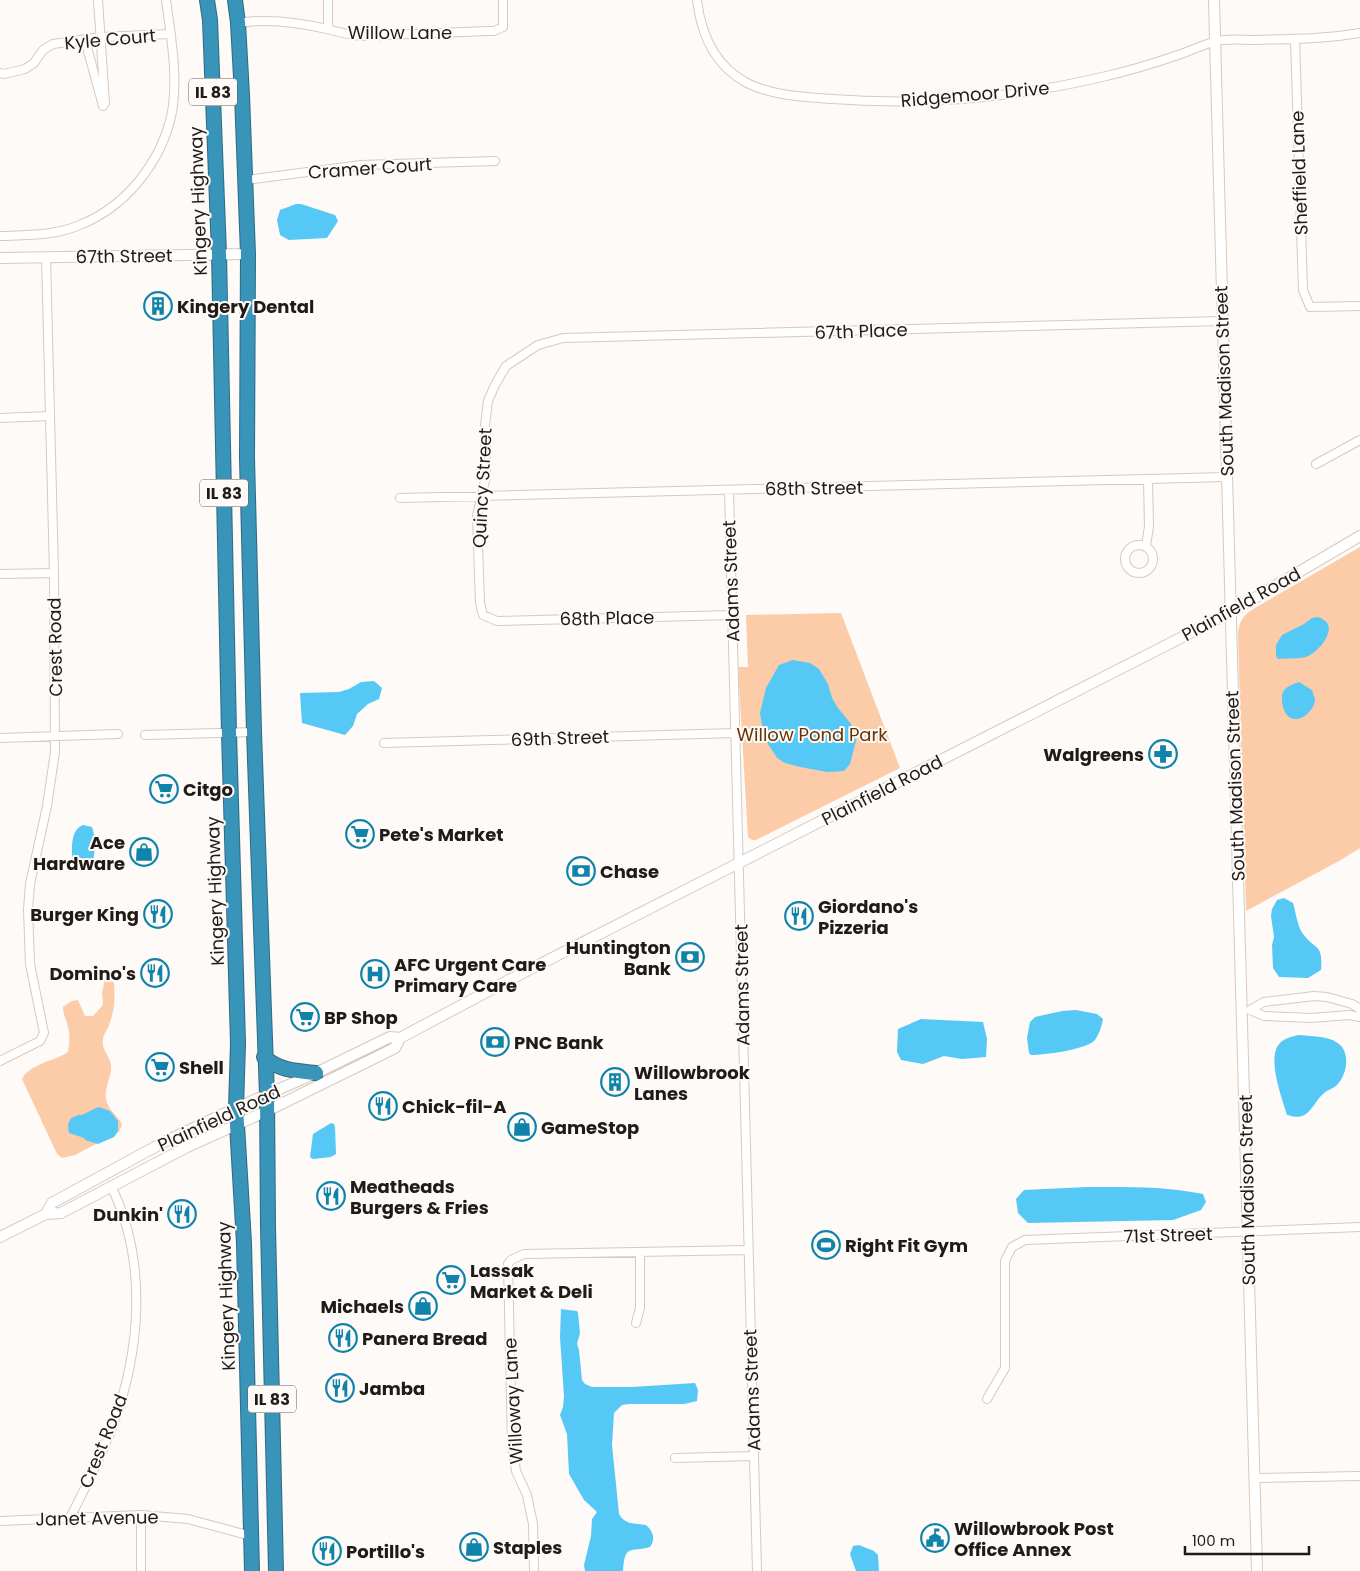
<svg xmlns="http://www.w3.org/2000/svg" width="1360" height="1571" font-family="Poppins,sans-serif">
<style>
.green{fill:#fccba8}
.water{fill:#55c8f6}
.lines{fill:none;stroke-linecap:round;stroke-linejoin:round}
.street-casing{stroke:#d7c9bf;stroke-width:10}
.secondary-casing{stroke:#d7c9bf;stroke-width:12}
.highway-casing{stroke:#306a80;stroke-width:16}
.street{stroke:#fff;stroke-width:8}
.secondary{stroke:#fff;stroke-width:10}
.highway{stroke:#3894b8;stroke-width:14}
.labels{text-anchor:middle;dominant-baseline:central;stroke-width:4;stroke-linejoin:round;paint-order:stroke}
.shield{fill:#fdfaf8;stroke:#635e5b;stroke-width:1}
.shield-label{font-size:16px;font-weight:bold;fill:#211b18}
.street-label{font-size:18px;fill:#211b18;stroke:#fdfaf8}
.poi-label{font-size:18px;font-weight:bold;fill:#211b18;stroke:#fdfaf8;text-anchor:start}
.park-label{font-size:18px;fill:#663302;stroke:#fdfaf8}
</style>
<rect width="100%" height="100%" fill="#fdfaf8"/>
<path class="green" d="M1360,547V848L1339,861L1246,911L1238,635C1239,621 1243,615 1255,608Z
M841,613L900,768L756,840H752L748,837L738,667H748L746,615Z
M108,978L114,983C115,1001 115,1009 109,1025C107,1030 103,1035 103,1040C101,1050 110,1056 111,1065C112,1076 104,1088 106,1099C108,1111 120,1117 122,1125L119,1132L113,1135L75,1155L62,1158L57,1154L22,1079C29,1064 55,1061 68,1052C70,1042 70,1032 67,1023C65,1017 63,1013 63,1007L72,1001L78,1000L85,1016H93L103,1005L102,993L105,979Z"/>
<path class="water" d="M296,204H301L335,215L338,221L327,238L289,240L280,235L277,220L280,210Z
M1317,617C1343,623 1320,652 1306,657C1299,659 1286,658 1278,659L1276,656V645L1282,635L1304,624L1312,618Z
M793,660L810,663L819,669L828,684L832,698L838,708L851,724L856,741L850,764L844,771L827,772L800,767L785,763L777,758L766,741L763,732L760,713L766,688L779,665Z
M374,681L382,688L379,699L368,704L357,714L353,726L345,735L302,723L300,693L339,692L349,689L361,682Z
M1299,682L1312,690C1313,694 1315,698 1315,701C1313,712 1299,724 1289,717C1283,713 1280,699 1283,692C1286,686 1294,684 1299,682Z
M83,825L92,827C96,837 95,851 93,862C87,865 76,865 72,860C72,849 70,830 83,825Z
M1284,898L1293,903C1296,912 1297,926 1303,934C1316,951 1323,943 1321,970L1308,978L1279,977L1273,968L1272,945L1274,937L1271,916L1272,909L1277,900Z
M1076,1010L1097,1014L1103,1019C1102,1026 1098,1037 1094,1041C1083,1050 1044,1055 1031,1055L1029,1053L1027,1038L1030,1022L1035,1017L1062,1011Z
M921,1019L983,1022L987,1039L986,1057L962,1059L944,1056L923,1064L901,1060L897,1052L898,1029Z
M1298,1035C1319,1037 1349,1035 1346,1065C1345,1073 1342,1080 1336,1086C1332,1089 1327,1090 1323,1094C1316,1100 1311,1113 1302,1116C1296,1118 1292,1116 1287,1115C1282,1098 1266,1057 1280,1043C1285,1038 1291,1037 1298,1035Z
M99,1107L110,1111L118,1121V1131L114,1137L98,1144L85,1140L84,1138L69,1133C67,1126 68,1118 76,1116C83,1113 77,1117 84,1114C90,1111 93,1109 99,1107Z
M331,1123L334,1124L335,1127L336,1154L331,1157L313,1159L310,1157L313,1134Z
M1087,1187C1126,1187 1164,1186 1203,1194L1206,1202L1201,1210L1173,1220L1028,1223L1018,1213L1016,1199L1024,1190Z
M561,1309L577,1311L578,1313L580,1333L577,1344L579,1350L582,1380L585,1384L592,1387H632L695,1383L698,1390L697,1401L684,1404H630L622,1405L614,1413L612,1445L619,1514C625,1525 635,1523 646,1525C653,1531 656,1539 650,1547C630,1553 625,1543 623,1571H585L584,1565L591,1536L592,1519L597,1512L584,1500L569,1474L567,1434L560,1415L563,1407L564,1397L560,1337Z
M859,1545L874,1551L878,1555L879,1571H856L850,1554L853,1546Z"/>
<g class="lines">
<defs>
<path id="street" d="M328,0V29
M697,0C701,34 715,66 747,83C773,96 804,97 832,99C923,106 1013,98 1102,77C1129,71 1155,63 1181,54C1192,50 1203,45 1213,42C1226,38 1242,40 1255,40C1290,39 1325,39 1360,33
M238,23C268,18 297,22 327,29C339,32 349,35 361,36L489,31H494L503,27V0
M1295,39L1303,290L1310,307L1360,306
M85,40L103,106L105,103L98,0
M0,73L4,74L25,69L34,63L43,50L53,44L101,37L170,34
M246,180L361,165L495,161
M0,236C27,235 56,236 82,224C126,206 160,163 171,117C179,81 171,36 166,0
M0,418L50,416
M1316,464L1360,440
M729,490L757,1571
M400,498L1227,477
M1125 559a14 14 0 1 1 28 0a14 14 0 1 1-28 0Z
M1146,546L1149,526L1148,479
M0,574L54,573
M732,615L497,621L483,615L480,603L477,516L486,476L485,425L488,401L495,385L506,366L538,345L563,338L1223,321
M145,735L254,732
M0,738L118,734
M384,743L735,733
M1250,1010L1264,1002L1314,996L1327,997L1352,1004L1360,1009
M1250,1010L1264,1016L1311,1018L1349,1015L1360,1017
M0,1061L40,1041L44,1033L30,964L28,910L30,884L47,806L55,752L54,573L46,257
M636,1323L640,1308V1252
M987,1399L1005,1368V1261L1012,1247L1025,1240L1360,1227
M675,1458L754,1456
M1255,1478L1360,1476
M141,1515V1571
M70,1518C85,1488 100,1459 112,1428C141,1351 148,1261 111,1186
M0,1521L141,1515L188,1519L251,1536
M534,1571L533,1524L527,1495L516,1471L512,1445L508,1264L511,1260L524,1254L748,1250"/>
<path id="secondary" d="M1214,0L1257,1571
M0,258L248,254
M46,1214L52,1203L164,1142L236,1108L316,1073L390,1037L400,1038
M0,1237L46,1214L61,1213L187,1147L267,1111L395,1048L400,1038L509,980L1206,625L1231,612L1360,536"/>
<path id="highway" d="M207,0L210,20L219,254L229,733L238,1043L236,1108L244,1243L252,1571
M235,0L238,23L242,95L248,254L247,458L254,732L267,1095L268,1227L276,1571
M264,1057C280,1071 296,1071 316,1073"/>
</defs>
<use href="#street" class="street-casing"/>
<use href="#secondary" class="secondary-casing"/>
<use href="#highway" class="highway-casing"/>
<use href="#street" class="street"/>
<use href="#secondary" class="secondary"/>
<use href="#highway" class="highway"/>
</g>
<defs>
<symbol id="building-ring" viewBox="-11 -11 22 22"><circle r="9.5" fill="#fdfaf8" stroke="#0f83a9" stroke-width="1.5"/><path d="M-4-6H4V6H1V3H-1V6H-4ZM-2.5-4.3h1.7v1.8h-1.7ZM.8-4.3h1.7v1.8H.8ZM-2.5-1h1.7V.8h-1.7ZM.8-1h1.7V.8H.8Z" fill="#0f83a9"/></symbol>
<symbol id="pharmacy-ring" viewBox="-11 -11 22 22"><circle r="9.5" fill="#fdfaf8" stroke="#0f83a9" stroke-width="1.5"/><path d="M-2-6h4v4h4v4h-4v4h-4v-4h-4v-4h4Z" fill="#0f83a9"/></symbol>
<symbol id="supermarket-ring" viewBox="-11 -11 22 22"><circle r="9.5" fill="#fdfaf8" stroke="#0f83a9" stroke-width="1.5"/><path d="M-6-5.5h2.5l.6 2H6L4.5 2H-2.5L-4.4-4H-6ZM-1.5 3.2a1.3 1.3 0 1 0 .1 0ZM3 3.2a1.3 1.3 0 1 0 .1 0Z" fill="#0f83a9"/></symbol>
<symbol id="shop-ring" viewBox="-11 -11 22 22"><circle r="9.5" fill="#fdfaf8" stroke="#0f83a9" stroke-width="1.5"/><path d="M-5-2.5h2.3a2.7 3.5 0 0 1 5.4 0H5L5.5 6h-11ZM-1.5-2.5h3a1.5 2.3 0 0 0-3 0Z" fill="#0f83a9"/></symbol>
<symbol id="bank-ring" viewBox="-11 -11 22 22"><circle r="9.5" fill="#fdfaf8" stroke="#0f83a9" stroke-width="1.5"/><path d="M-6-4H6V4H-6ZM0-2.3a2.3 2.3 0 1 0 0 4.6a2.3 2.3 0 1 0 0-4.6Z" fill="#0f83a9"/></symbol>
<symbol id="restaurant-ring" viewBox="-11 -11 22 22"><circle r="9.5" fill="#fdfaf8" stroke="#0f83a9" stroke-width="1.5"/><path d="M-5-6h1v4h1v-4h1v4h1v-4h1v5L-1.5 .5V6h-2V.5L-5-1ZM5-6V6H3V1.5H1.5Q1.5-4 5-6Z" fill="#0f83a9"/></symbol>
<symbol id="hospital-ring" viewBox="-11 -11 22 22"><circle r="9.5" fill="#fdfaf8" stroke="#0f83a9" stroke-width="1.5"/><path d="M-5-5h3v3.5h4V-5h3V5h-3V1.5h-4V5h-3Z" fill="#0f83a9"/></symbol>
<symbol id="stadium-ring" viewBox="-11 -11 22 22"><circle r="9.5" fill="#fdfaf8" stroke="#0f83a9" stroke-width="1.5"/><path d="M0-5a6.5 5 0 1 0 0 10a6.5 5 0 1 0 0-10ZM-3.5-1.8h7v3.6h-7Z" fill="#0f83a9"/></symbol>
<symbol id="civic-ring" viewBox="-11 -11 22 22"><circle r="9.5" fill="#fdfaf8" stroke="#0f83a9" stroke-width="1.5"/><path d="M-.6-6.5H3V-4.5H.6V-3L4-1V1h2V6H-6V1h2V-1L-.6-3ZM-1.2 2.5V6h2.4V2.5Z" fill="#0f83a9"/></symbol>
</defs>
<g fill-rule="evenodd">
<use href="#building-ring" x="142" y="290" width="32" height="32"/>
<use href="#pharmacy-ring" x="1147" y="738" width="32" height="32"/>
<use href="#supermarket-ring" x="148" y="773" width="32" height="32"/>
<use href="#supermarket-ring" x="344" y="818" width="32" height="32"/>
<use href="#shop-ring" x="128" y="836" width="32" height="32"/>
<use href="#bank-ring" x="565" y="855" width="32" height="32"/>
<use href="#restaurant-ring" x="142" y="898" width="32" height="32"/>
<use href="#restaurant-ring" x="783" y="900" width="32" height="32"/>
<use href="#bank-ring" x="674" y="941" width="32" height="32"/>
<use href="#restaurant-ring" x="139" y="957" width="32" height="32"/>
<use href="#hospital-ring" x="359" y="958" width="32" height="32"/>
<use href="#supermarket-ring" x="289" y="1001" width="32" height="32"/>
<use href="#bank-ring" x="479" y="1026" width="32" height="32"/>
<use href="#supermarket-ring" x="144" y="1051" width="32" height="32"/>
<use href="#building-ring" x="599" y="1066" width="32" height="32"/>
<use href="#restaurant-ring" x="367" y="1090" width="32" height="32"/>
<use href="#shop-ring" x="506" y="1111" width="32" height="32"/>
<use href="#restaurant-ring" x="315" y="1180" width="32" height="32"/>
<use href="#restaurant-ring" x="166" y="1198" width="32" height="32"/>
<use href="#stadium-ring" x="810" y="1229" width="32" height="32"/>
<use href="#supermarket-ring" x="435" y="1264" width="32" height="32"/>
<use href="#shop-ring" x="407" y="1290" width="32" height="32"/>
<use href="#restaurant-ring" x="327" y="1322" width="32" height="32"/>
<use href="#restaurant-ring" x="324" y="1372" width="32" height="32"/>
<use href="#civic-ring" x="919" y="1522" width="32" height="32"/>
<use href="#shop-ring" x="458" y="1531" width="32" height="32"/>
<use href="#restaurant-ring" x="311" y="1535" width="32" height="32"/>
</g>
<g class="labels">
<g class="shield">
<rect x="189" y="78.5" width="48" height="27" rx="4"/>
<rect x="200" y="479.5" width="48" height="27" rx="4"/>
<rect x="248" y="1385.5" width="48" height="27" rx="4"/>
</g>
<g class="shield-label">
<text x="213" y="92">IL 83</text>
<text x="224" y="493">IL 83</text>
<text x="272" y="1399">IL 83</text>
</g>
<g class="street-label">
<text x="400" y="32">Willow Lane</text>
<text transform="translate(110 39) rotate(-5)">Kyle Court</text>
<text transform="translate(975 94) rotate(-5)">Ridgemoor Drive</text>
<text transform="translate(370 168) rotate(-4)">Cramer Court</text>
<text transform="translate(1299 173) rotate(-92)">Sheffield Lane</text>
<text transform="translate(198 201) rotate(-92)">Kingery Highway</text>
<text transform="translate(124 256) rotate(-1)">67th Street</text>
<text transform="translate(861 331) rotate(-2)">67th Place</text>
<text transform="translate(1224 381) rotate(-92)">South Madison Street</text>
<text transform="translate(482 488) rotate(-87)">Quincy Street</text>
<text transform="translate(814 488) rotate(-1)">68th Street</text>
<text transform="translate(731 581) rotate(-92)">Adams Street</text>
<text transform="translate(1241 604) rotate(-29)">Plainfield Road</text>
<text transform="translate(607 618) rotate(-1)">68th Place</text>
<text transform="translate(55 647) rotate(-91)">Crest Road</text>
<text transform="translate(560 738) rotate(-2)">69th Street</text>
<text transform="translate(1235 786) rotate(-92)">South Madison Street</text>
<text transform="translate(882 790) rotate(-27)">Plainfield Road</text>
<text transform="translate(215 891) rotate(-92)">Kingery Highway</text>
<text transform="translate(742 985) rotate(-91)">Adams Street</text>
<text transform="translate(219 1118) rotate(-25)">Plainfield Road</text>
<text transform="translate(1247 1190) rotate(-91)">South Madison Street</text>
<text transform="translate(1168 1235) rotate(-2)">71st Street</text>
<text transform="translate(226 1296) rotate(-92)">Kingery Highway</text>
<text transform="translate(752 1390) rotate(-92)">Adams Street</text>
<text transform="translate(513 1401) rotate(-93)">Willoway Lane</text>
<text transform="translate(103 1441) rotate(-68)">Crest Road</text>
<text transform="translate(97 1518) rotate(-1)">Janet Avenue</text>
</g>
<g class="poi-label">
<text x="177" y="306">Kingery Dental</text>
<text x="1144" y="754" text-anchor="end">Walgreens</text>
<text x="183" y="789">Citgo</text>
<text x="379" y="834">Pete's Market</text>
<text x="125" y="842" text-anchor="end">Ace<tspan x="125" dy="21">Hardware</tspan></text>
<text x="600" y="871">Chase</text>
<text x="818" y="906">Giordano's<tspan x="818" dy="21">Pizzeria</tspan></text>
<text x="139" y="914" text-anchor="end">Burger King</text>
<text x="671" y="947" text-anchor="end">Huntington<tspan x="671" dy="21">Bank</tspan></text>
<text x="394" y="964">AFC Urgent Care<tspan x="394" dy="21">Primary Care</tspan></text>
<text x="136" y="973" text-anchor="end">Domino's</text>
<text x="324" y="1017">BP Shop</text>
<text x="514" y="1042">PNC Bank</text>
<text x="179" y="1067">Shell</text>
<text x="634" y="1072">Willowbrook<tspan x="634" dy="21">Lanes</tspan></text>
<text x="402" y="1106">Chick-fil-A</text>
<text x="541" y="1127">GameStop</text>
<text x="350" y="1186">Meatheads<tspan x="350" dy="21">Burgers &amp; Fries</tspan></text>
<text x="163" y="1214" text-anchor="end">Dunkin'</text>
<text x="845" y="1245">Right Fit Gym</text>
<text x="470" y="1270">Lassak<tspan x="470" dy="21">Market &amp; Deli</tspan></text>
<text x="404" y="1306" text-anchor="end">Michaels</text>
<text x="362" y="1338">Panera Bread</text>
<text x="359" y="1388">Jamba</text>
<text x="954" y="1528">Willowbrook Post<tspan x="954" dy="21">Office Annex</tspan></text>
<text x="493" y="1547">Staples</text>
<text x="346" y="1551">Portillo's</text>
</g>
<g class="park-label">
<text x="812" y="734">Willow Pond Park</text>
</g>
</g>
<path d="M1185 1546v8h124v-8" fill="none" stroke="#211b18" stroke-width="2.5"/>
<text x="1192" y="1546" font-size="15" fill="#211b18" stroke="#fdfaf8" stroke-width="4" paint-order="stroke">100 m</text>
</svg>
